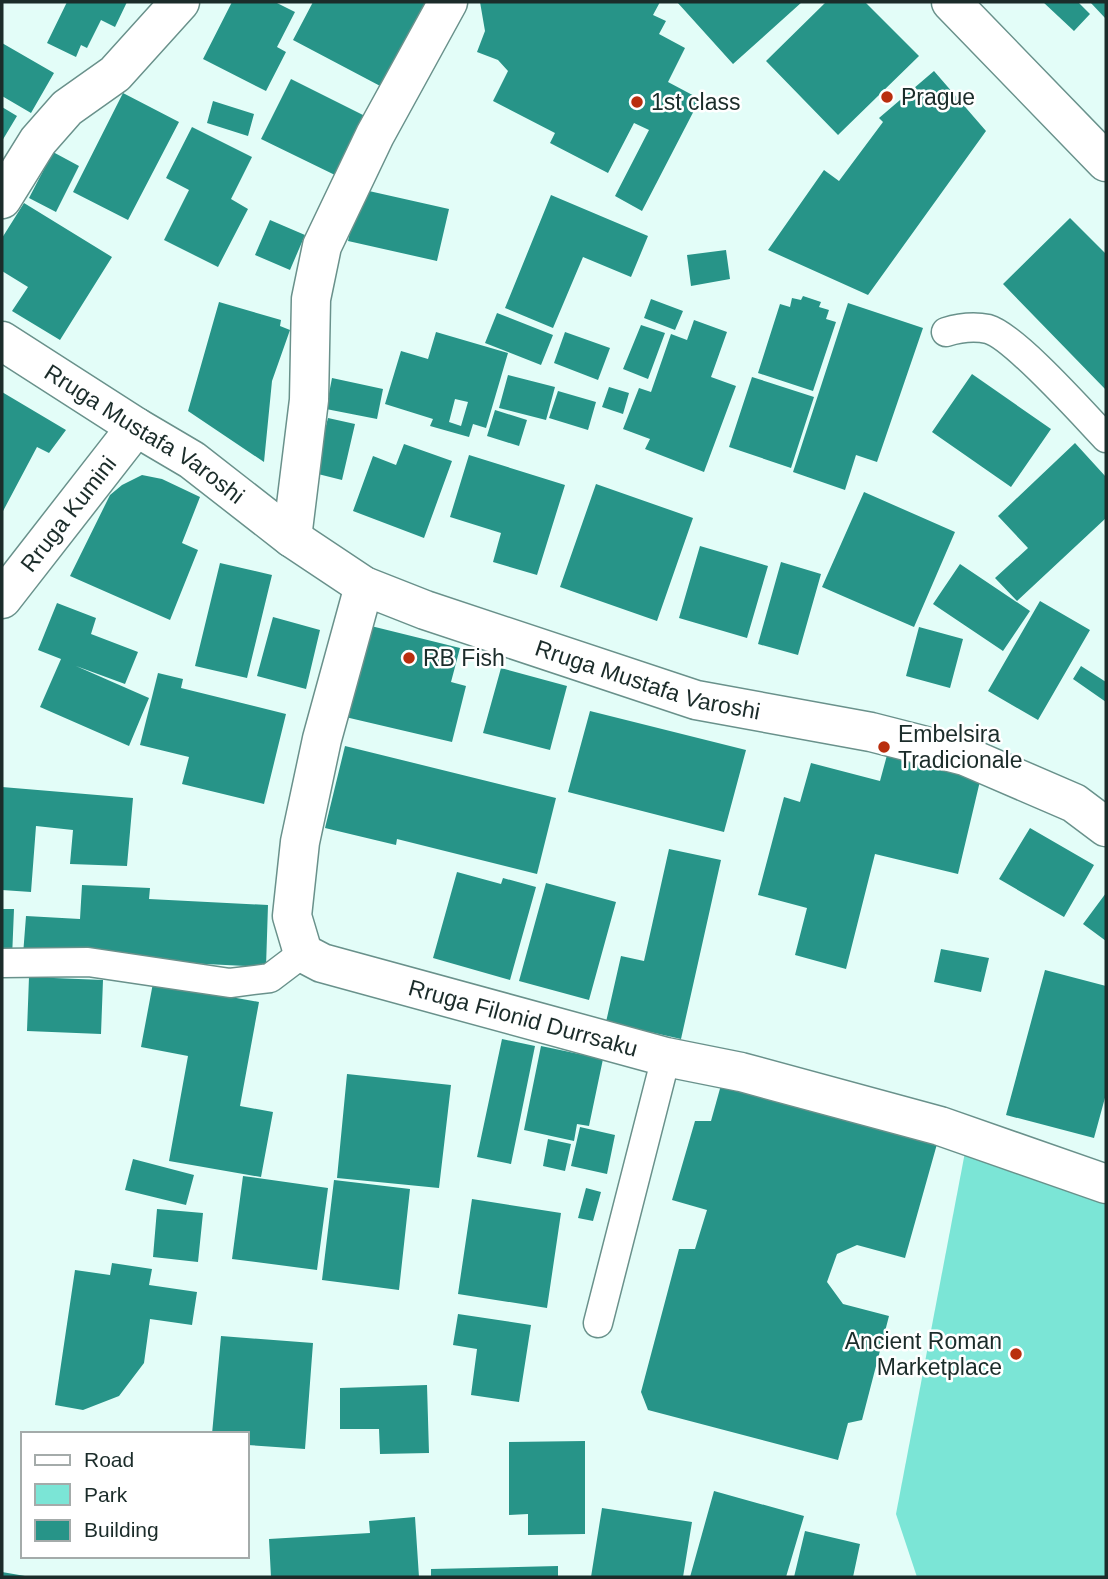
<svg xmlns="http://www.w3.org/2000/svg" width="1108" height="1579" font-family="Arial,sans-serif">
<style>
.green{fill:#7be5d6}
.building{fill:#279488;fill-rule:evenodd}
.lines{fill:none;stroke-linecap:round;stroke-linejoin:round}
.lane-casing{stroke:#69918b;stroke-width:31}
.street-casing{stroke:#69918b;stroke-width:41}
.lane{stroke:#fff;stroke-width:28}
.street{stroke:#fff;stroke-width:38}
.poi-dot{fill:#b92e0e;stroke:#fff;stroke-width:2.5}
.labels{text-anchor:middle;dominant-baseline:central;stroke-width:5;stroke-linejoin:round;paint-order:stroke}
.poi-label{font-size:23px;fill:#1b2c2a;stroke:#fff;text-anchor:start}
.street-label{font-size:23px;fill:#1b2c2a;stroke:#fff}
</style>
<rect width="100%" height="100%" fill="#e3fdf8"/>
<path class="green" d="M966,1147L1106,1195V1577H917L896,1514Z"/>
<path class="building" d="M67,2H127L115,27L101,20L87,48L81,45L76,57L47,43Z
M232,2H275L295,12L277,47L286,52L266,91L203,59Z
M313,2H429L384,88L293,40Z
M480,2H660L653,15L666,21L659,34L685,48L668,82L700,99L642,211L615,196L649,130L634,123L608,173L550,143L555,133L493,101L508,71L498,60L477,52L485,31Z
M677,2H802L733,64Z
M826,2H865L919,56L838,135L766,61Z
M1043,2H1078L1090,14L1074,31Z
M1090,2H1106V19Z
M2,43L54,73L31,113L2,96Z
M934,71L986,131L868,295L768,250L824,170L839,181L883,122L879,118Z
M291,79L365,116L337,176L261,139Z
M123,93L179,122L128,220L73,192Z
M213,101L254,114L248,136L207,123Z
M2,107L17,116L2,141Z
M192,127L252,157L231,199L248,209L218,267L164,240L189,190L166,178Z
M53,152L79,166L56,212L29,198Z
M360,189L449,209L437,261L348,241Z
M551,195L648,236L631,277L583,257L553,328L505,308Z
M24,203L112,257L60,340L12,311L28,287L2,271V238Z
M1070,218L1106,254V390L1003,284Z
M270,220L305,235L290,270L255,255Z
M726,250L730,279L691,286L687,255Z
M803,296L821,302L819,307L829,310L826,319L836,322L813,391L758,373L780,304L790,307L792,298L801,300Z
M651,299L683,311L675,330L644,318Z
M219,302L281,320L280,326L290,330L272,381L264,462L188,411Z
M848,303L923,328L877,462L856,455L845,490L793,472Z
M497,313L553,335L541,365L485,343Z
M694,320L727,332L711,377L736,386L704,472L645,449L650,439L623,429L639,388L651,392L671,334L687,340Z
M641,325L665,333L648,379L623,369Z
M436,332L508,353L486,428L473,424L469,437L430,426L433,419L385,404L401,351L428,359ZM455,399L468,402L461,426L449,422Z
M565,332L610,348L598,380L554,363Z
M972,374L1051,429L1011,487L932,432Z
M508,375L555,387L546,420L499,408Z
M752,377L814,397L791,468L729,447Z
M332,378L383,389L377,419L326,409Z
M609,387L629,393L623,414L602,407Z
M558,391L596,402L588,430L549,418Z
M2,392L66,430L49,453L37,447L2,513Z
M495,410L527,420L519,446L487,436Z
M328,418L355,424L342,480L314,473Z
M1075,443L1106,477V518L1017,601L995,578L1028,548L998,516Z
M404,444L452,461L424,538L353,511L373,456L396,465Z
M469,455L565,485L537,575L493,562L501,533L450,517Z
M142,475L162,479L200,497L182,543L198,550L170,620L70,576L110,495L122,485Z
M596,484L693,518L657,621L560,587Z
M864,492L955,532L914,627L822,587Z
M700,546L768,566L747,638L679,618Z
M781,562L821,574L798,655L758,644Z
M220,563L272,575L247,678L195,666Z
M960,564L1030,611L1003,651L933,604Z
M1040,601L1090,630L1038,720L988,691Z
M57,603L96,618L91,634L138,652L125,684L76,666L149,698L129,746L40,707L61,659L38,650Z
M273,617L320,630L306,689L257,676Z
M371,626L460,648L451,682L466,686L452,742L341,716Z
M919,627L963,639L950,688L906,676Z
M1081,666L1106,682V702L1073,679Z
M501,668L567,686L550,750L483,733Z
M158,673L183,679L181,688L286,714L264,804L182,784L189,757L140,745Z
M590,711L746,750L724,832L568,792Z
M890,744L980,781L958,874L875,854L846,969L795,955L807,908L758,895L784,797L800,802L811,763L880,781Z
M345,746L556,798L537,874L397,839L396,845L325,828Z
M2,787L133,798L127,866L70,864L73,830L36,826L31,892L2,890Z
M1030,828L1094,865L1064,917L999,879Z
M669,849L721,860L681,1039L606,1022L621,956L644,961Z
M457,872L501,884L503,878L536,887L510,980L433,958Z
M546,883L616,902L589,1000L519,981Z
M82,885L150,888L149,899L268,905L266,967L23,955L26,916L80,919Z
M1106,893V941L1083,924Z
M2,909H14L12,958H2Z
M941,949L989,958L981,992L934,982Z
M1045,970L1106,986V1094L1094,1138L1006,1115Z
M29,977L103,980L101,1034L27,1031Z
M153,983L259,1002L240,1106L273,1112L261,1177L169,1161L188,1056L141,1047Z
M502,1039L535,1046L511,1164L477,1157Z
M541,1046L603,1059L589,1126L577,1124L574,1141L524,1130Z
M347,1074L451,1085L439,1188L337,1178Z
M721,1085L937,1144L905,1258L857,1245L837,1254L827,1282L843,1304L889,1316L862,1420L848,1423L838,1460L648,1410L641,1392L679,1249H695L707,1210L672,1200L695,1121H711Z
M580,1127L615,1135L607,1174L571,1166Z
M548,1139L571,1144L565,1171L543,1166Z
M133,1159L194,1175L186,1205L125,1190Z
M243,1176L328,1188L317,1270L232,1259Z
M334,1180L410,1189L399,1290L322,1280Z
M586,1188L601,1192L593,1221L578,1218Z
M472,1199L561,1213L547,1308L458,1294Z
M157,1209L203,1213L198,1262L153,1257Z
M112,1263L152,1269L149,1285L197,1292L192,1325L150,1319L144,1363L119,1396L83,1410L55,1405L75,1270L110,1275Z
M458,1314L531,1325L519,1402L471,1395L477,1349L453,1345Z
M221,1336L313,1343L305,1449L247,1445V1434H212Z
M427,1385L429,1453L380,1454L379,1429H340V1388Z
M585,1441V1534L528,1535V1514L509,1515V1442Z
M714,1491L804,1516L786,1577H690Z
M602,1508L692,1522L683,1577H591Z
M415,1517L419,1577H271L269,1539L370,1533L369,1521Z
M805,1531L860,1544L853,1577H794Z
M558,1566V1577H431V1569Z
M2,1572L25,1576V1577H2Z"/>
<g class="lines">
<defs>
<path id="lane" d="M946,332C959,328 973,326 988,329C1014,336 1084,415 1106,438
M2,963L88,962L230,983L270,978L303,953
M598,1323L666,1057"/>
<g id="street">
<path d="M951,2L1106,162"/>
<path d="M2,199L38,141L67,108L115,74L180,2"/>
<path id="s1" d="M2,341L136,427L192,460L292,538L364,586L425,610L696,700L871,732L965,756L1074,803L1106,827"/>
<path d="M292,538L309,400L311,299L322,246L375,135L448,2"/>
<path id="s2" d="M364,586L322,739L300,842L292,916L303,953L322,963L666,1057L741,1072L940,1126L1106,1184"/>
<path id="s3" d="M2,599L136,427"/>
</g>
</defs>
<use href="#lane" class="lane-casing"/>
<use href="#street" class="street-casing"/>
<use href="#lane" class="lane"/>
<use href="#street" class="street"/>
</g>
<g class="poi-dot">
<circle cx="887" cy="97" r="7"/>
<circle cx="637" cy="102" r="7"/>
<circle cx="409" cy="658" r="7"/>
<circle cx="884" cy="747" r="7"/>
<circle cx="1016" cy="1354" r="7"/>
</g>
<g class="labels">
<g class="poi-label">
<text x="901" y="97">Prague</text>
<text x="651" y="102">1st class</text>
<text x="423" y="658">RB Fish</text>
<text x="898" y="734">Embelsira<tspan x="898" dy="26">Tradicionale</tspan></text>
<text x="1002" y="1341" text-anchor="end">Ancient Roman<tspan x="1002" dy="26">Marketplace</tspan></text>
</g>
<g class="street-label">
<text stroke="none"><textPath href="#s1" startOffset="170">Rruga Mustafa Varoshi</textPath></text>
<text stroke="none"><textPath href="#s3" startOffset="108">Rruga Kumini</textPath></text>
<text stroke="none"><textPath href="#s1" startOffset="737">Rruga Mustafa Varoshi</textPath></text>
<text stroke="none"><textPath href="#s2" startOffset="607">Rruga Filonid Durrsaku</textPath></text>
</g>
</g>
<rect width="1108" height="1579" fill="none" stroke="#1b2c2a" stroke-width="7"/>
<rect x="21" y="1432" width="228" height="126" fill="#ffffff" stroke="#a4abaa" stroke-width="2"/>
<rect x="35" y="1455" width="35" height="10" fill="#ffffff" stroke="#a4abaa" stroke-width="2"/>
<text x="84" y="1467" font-size="21" fill="#1b2c2a">Road</text>
<rect x="35" y="1484" width="35" height="21" fill="#7be5d6" stroke="#a4abaa" stroke-width="2"/>
<text x="84" y="1502" font-size="21" fill="#1b2c2a">Park</text>
<rect x="35" y="1520" width="35" height="21" fill="#279488" stroke="#a4abaa" stroke-width="2"/>
<text x="84" y="1537" font-size="21" fill="#1b2c2a">Building</text>
</svg>
